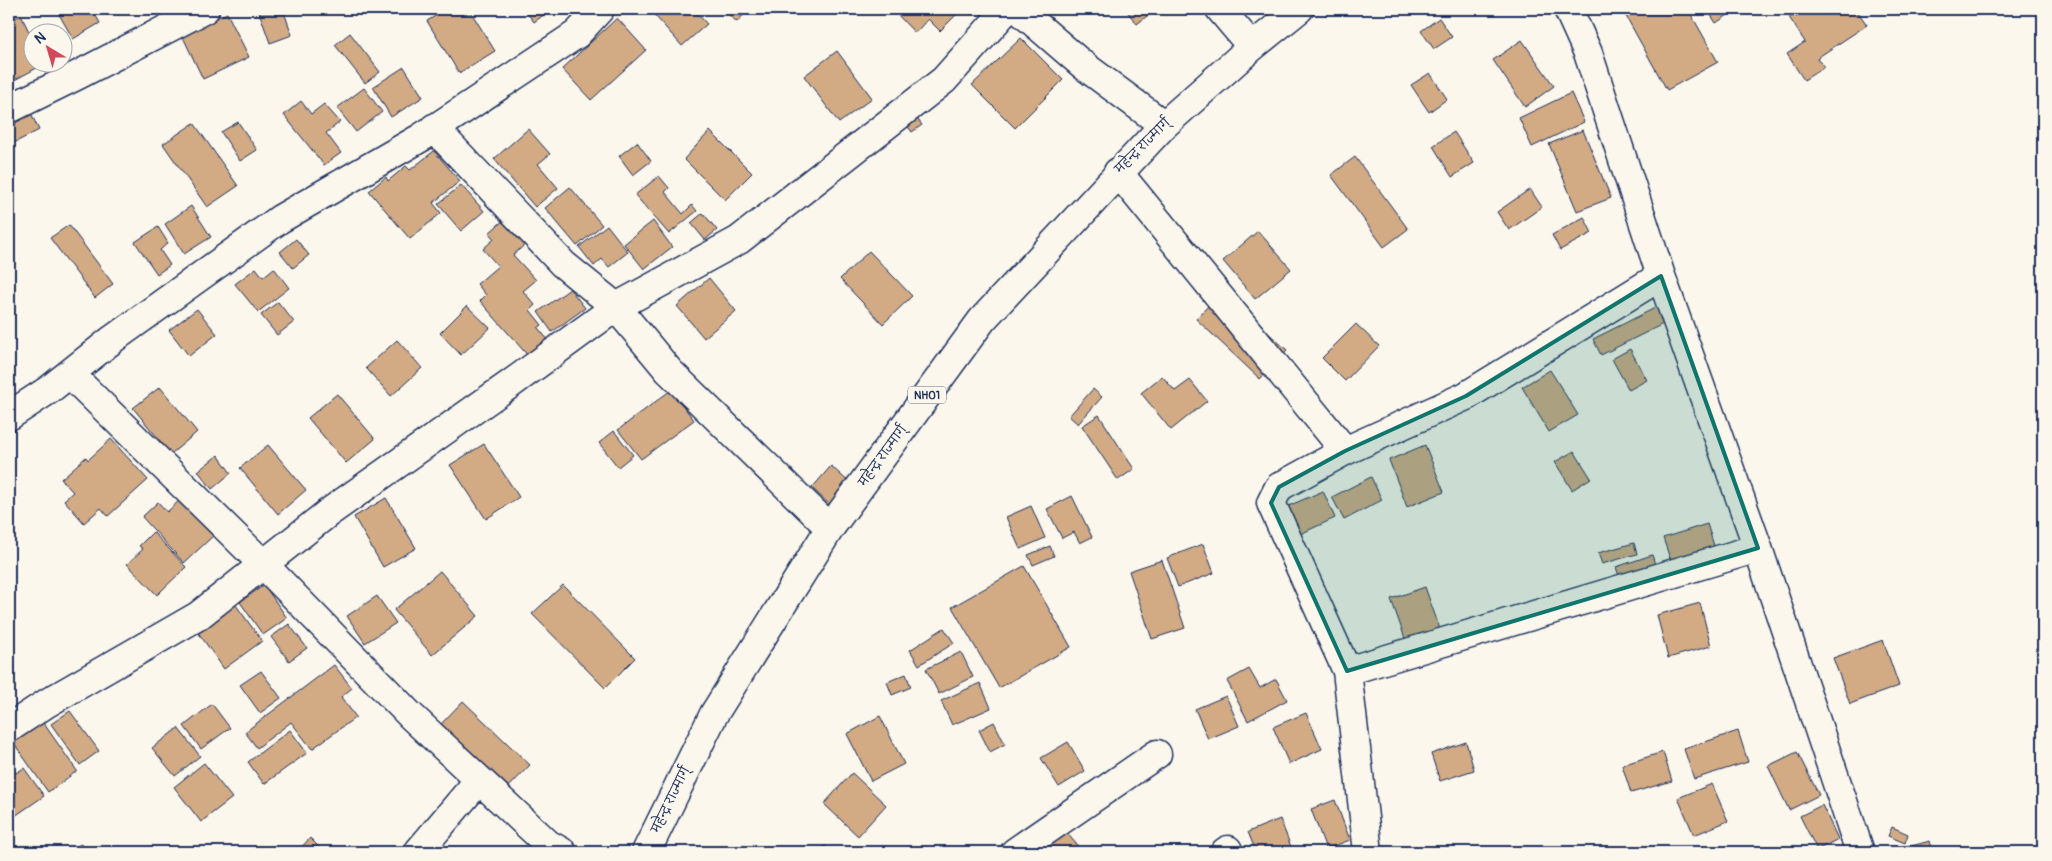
<svg xmlns="http://www.w3.org/2000/svg" width="2052" height="861" font-family="Pangolin,'Playpen Sans Deva',sans-serif">
<style>
.building{fill:#d2aa84;stroke:#1b2f5e}
.lines{fill:none;stroke-linecap:round;stroke-linejoin:round}
.street-casing{stroke:#1b2f5e;stroke-width:31}
.highway-casing{stroke:#1b2f5e;stroke-width:31}
.street{stroke:#fbf7ec;stroke-width:28}
.highway{stroke:#fbf7ec;stroke-width:28}
.marked{fill:#0f766e;fill-opacity:0.2;stroke:#0f766e;stroke-width:4;stroke-linejoin:round}
.labels{text-anchor:middle;dominant-baseline:central;stroke-width:5;stroke-linejoin:round;paint-order:stroke}
.shield{fill:#fbf7ec;stroke:#5e6b89;stroke-width:1}
.shield-label{font-size:11px;font-weight:bold;fill:#1b2f5e}
.street-label{font-size:12px;fill:#1b2f5e;stroke:#fbf7ec}
</style>
<rect width="100%" height="100%" fill="#fbf7ec"/>
<filter id="ink" filterUnits="userSpaceOnUse"><feTurbulence type="fractalNoise" baseFrequency=".02" numOctaves="2"/><feDisplacementMap in="SourceGraphic" scale="10" xChannelSelector="R" yChannelSelector="G"/><feConvolveMatrix kernelMatrix="1 2 1 2 8 2 1 2 1" color-interpolation-filters="sRGB"/></filter>
<g filter="url(#ink)">
<path class="building" d="M56,9H92L100,23L73,39Z
M258,9H283L292,35L270,43Z
M447,9H469L495,51L459,73L427,21Z
M524,9H552L534,22Z
M649,9H693L707,24L682,46Z
M722,9H749L737,22Z
M894,9H962L940,31L928,19L915,33L893,10Z
M1125,9H1156L1137,24Z
M1622,9H1688L1718,62L1667,90Z
M1707,9H1737L1716,23Z
M1802,9H1856L1867,25L1817,58L1824,67L1804,80L1787,54L1805,42L1789,17Z
M227,13L249,57L203,79L182,35Z
M21,15L32,38V62L46,63L9,83V50L15,47L9,34V21Z
M617,18L646,50L591,100L562,69Z
M1439,18L1452,37L1434,49L1421,31Z
M50,23L55,32H39L38,30Z
M350,33L380,72L365,83L335,45Z
M1021,38L1063,80L1015,128L972,85Z
M1522,40L1554,86L1525,107L1493,60Z
M837,51L872,98L839,123L804,76Z
M404,67L423,97L391,117L373,87Z
M1430,73L1447,99L1429,112L1411,85Z
M364,88L382,112L356,132L337,108Z
M1571,93L1584,122L1532,147L1519,118Z
M301,101L311,114L324,104L340,122L326,133L341,153L324,165L284,115Z
M30,111L39,130L12,144L9,138V122Z
M915,116L922,125L912,132L905,123Z
M238,122L257,150L240,161L221,132Z
M194,123L238,186L207,207L163,144Z
M528,129L550,154L538,164L558,188L535,207L494,159Z
M1583,130L1611,198L1577,211L1549,144Z
M710,131L752,173L725,200L684,159Z
M1454,132L1474,163L1452,177L1433,146Z
M637,142L651,161L633,175L619,156Z
M434,151L460,181L433,203L441,213L410,239L369,191L386,177L388,181L406,166L410,170Z
M1355,157L1408,229L1384,247L1331,175Z
M659,176L669,188L665,192L683,214L692,205L697,211L669,234L635,195Z
M461,185L484,211L461,231L438,204Z
M570,187L602,225L577,246L545,208Z
M1530,189L1542,207L1509,230L1497,212Z
M191,206L211,237L184,254L165,224Z
M703,213L717,230L705,240L691,223Z
M1584,217L1592,233L1560,250L1552,235Z
M506,218L527,243L513,255L536,280L523,291L535,305L530,310L542,325L538,328L549,341L530,358L480,301L486,295L477,284L498,266L483,249L494,239L489,233Z
M653,221L672,247L644,269L624,244Z
M69,225L113,284L95,298L50,238Z
M607,225L628,252L609,267L602,259L594,266L579,247Z
M158,227L168,243L160,250L170,265L157,274L135,242Z
M1258,231L1291,269L1255,299L1223,261Z
M296,239L309,255L293,268L280,252Z
M869,251L912,296L883,324L840,279Z
M256,268L263,277L274,268L289,288L258,312L235,284Z
M709,278L736,311L704,338L677,306Z
M570,289L585,308L552,332L538,312Z
M1222,291L1287,350L1260,379L1196,319Z
M278,302L294,322L277,335L261,315Z
M467,306L490,328L461,355L440,333Z
M1657,307L1665,323L1601,355L1593,339Z
M197,309L217,334L189,356L169,330Z
M1356,324L1379,346L1345,381L1322,358Z
M397,340L422,368L391,396L366,368Z
M1630,349L1647,380L1629,390L1612,359Z
M1550,370L1578,415L1549,432L1522,387Z
M1162,376L1175,391L1190,380L1207,401L1171,430L1141,393Z
M160,387L197,432L171,454L133,408Z
M1093,389L1102,397L1078,424L1069,416Z
M671,390L694,420L641,459L618,430Z
M337,394L375,439L346,463L308,418Z
M1099,415L1134,469L1118,480L1082,426Z
M614,431L633,455L618,467L599,443Z
M111,439L148,480L108,516L101,508L84,523L64,500L73,492L61,479L86,457L88,460Z
M484,444L519,497L486,519L450,465Z
M268,445L306,490L278,514L240,468Z
M1425,445L1444,492L1407,507L1389,460Z
M1574,451L1591,478L1572,490L1555,462Z
M218,455L231,473L212,489L198,471Z
M831,466L852,485L832,507L812,488Z
M1371,477L1382,500L1344,520L1332,497Z
M1323,491L1335,518L1298,535L1286,507Z
M1072,496L1092,537L1080,543L1074,532L1062,538L1047,509Z
M386,498L416,548L383,567L354,517Z
M180,500L213,536L184,563L142,517L158,502L167,512Z
M1031,506L1045,538L1020,549L1006,517Z
M1707,524L1719,561L1676,576L1663,538Z
M153,532L186,567L157,595L127,564L143,549L139,546Z
M1634,543L1637,554L1602,564L1598,553Z
M1203,544L1214,573L1178,587L1167,558Z
M1050,546L1054,556L1033,565L1028,555Z
M1652,555L1661,582L1625,594L1616,567Z
M1162,560L1185,628L1152,639L1129,571Z
M1024,566L1071,647L999,688L952,607Z
M440,571L478,616L432,655L394,610Z
M264,585L287,618L263,635L240,602Z
M563,585L635,658L605,688L532,614Z
M1425,587L1441,632L1407,644L1391,599Z
M377,596L396,623L365,643L347,616Z
M233,601L262,641L224,669L195,628Z
M1700,603L1711,646L1668,658L1657,615Z
M289,624L307,648L289,661L271,637Z
M944,628L954,643L919,665L910,650Z
M1883,640L1899,686L1850,704L1833,658Z
M961,652L973,677L939,694L926,669Z
M334,665L352,688L341,697L356,717L312,749L291,722L257,748L245,732Z
M1249,669L1260,688L1276,679L1287,700L1248,721L1227,681Z
M261,671L281,698L260,713L240,685Z
M906,674L911,687L892,695L887,682Z
M980,683L991,708L952,725L941,701Z
M1226,696L1239,726L1208,739L1195,709Z
M463,701L530,765L508,788L441,724Z
M212,704L230,728L201,749L184,726Z
M70,711L99,751L80,765L51,724Z
M1306,713L1322,749L1289,764L1273,727Z
M880,716L904,764L871,781L847,734Z
M42,721L77,771L48,792L13,742Z
M994,722L1005,744L990,752L979,730Z
M178,728L200,756L175,776L152,748Z
M290,730L307,753L264,784L248,762Z
M1738,731L1748,762L1694,779L1684,749Z
M1068,742L1085,771L1059,787L1041,758Z
M1466,742L1474,770L1440,781L1431,754Z
M1663,752L1672,781L1631,793L1622,765Z
M1797,752L1819,795L1789,810L1768,766Z
M9,762L16,773L24,768L44,796L15,816L9,808Z
M204,763L232,798L201,822L174,787Z
M852,773L886,805L858,836L824,804Z
M1712,784L1728,821L1694,835L1678,798Z
M1335,800L1350,840L1326,849L1311,809Z
M1822,805L1838,839L1817,850L1800,816Z
M1280,819L1293,852H1256L1248,832Z
M1892,827L1908,834L1905,843L1888,836Z
M1066,832L1083,852H1041Z
M310,838L324,852H297Z
M1930,841L1933,852H1901L1900,849Z
M81,844L85,852H65Z
M351,846L358,852H345Z
M825,846L831,852H817Z"/>
<g class="lines">
<defs>
<path id="street" d="M1018,9L1083,65L1164,125
M1220,9L1252,47
M1568,9L1588,53L1661,276L1758,548L1860,852
M9,109L78,75L205,9
M434,128L563,264L616,307L669,371L830,528
M1118,172L1345,451
M70,374L263,564L410,715L548,844L562,852
M9,416L50,389L113,339L280,219L422,137L577,34L600,9
M1347,671L1758,548
M9,728L47,703L198,616L328,513L509,385L616,307L739,240L944,80L1007,9
M418,852L479,780
M1015,852L1157,754
M1225,852L1228,850
M1368,852L1347,671L1271,503L1279,487L1345,451L1466,396L1661,276"/>
<path id="highway" d="M646,852L714,714L830,528L982,320L1164,125L1252,47L1299,9"/>
</defs>
<use href="#street" class="street-casing"/>
<use href="#highway" class="highway-casing"/>
<use href="#street" class="street"/>
<use href="#highway" class="highway"/>
</g>
</g>
<path class="marked" d="M1661,276L1758,548L1347,671L1271,503L1279,487L1345,451L1466,396Z"/>
<g class="labels">
<rect class="shield" x="908" y="386.5" width="38" height="17" rx="4"/>
<g class="shield-label">
<text x="927" y="395">NH01</text>
</g>
<g class="street-label">
<text transform="translate(1143 146) rotate(-45)">महेन्द्र राज्मार्ग्</text>
<text transform="translate(883 456) rotate(-54)">महेन्द्र राज्मार्ग्</text>
<text transform="translate(671 800) rotate(-64)">महेन्द्र राज्मार्ग्</text>
</g>
</g>
<rect width="2052" height="861" fill="none" stroke="#fbf7ec" stroke-width="30"/>
<rect x="15" y="15" width="2022" height="831" fill="none" stroke="#1b2f5e" stroke-width="2" filter="url(#ink)"/>
<g transform="translate(48 48) rotate(322)"><circle r="24" fill="#fbf7ec" stroke="#a1a7b3"/>
<path d="M0-4L9 19L0 12L-9 19Z" fill="#d1495b"/>
<text y="-8" font-size="14" font-weight="bold" text-anchor="middle" fill="#1b2f5e">N</text>
</g>
</svg>
